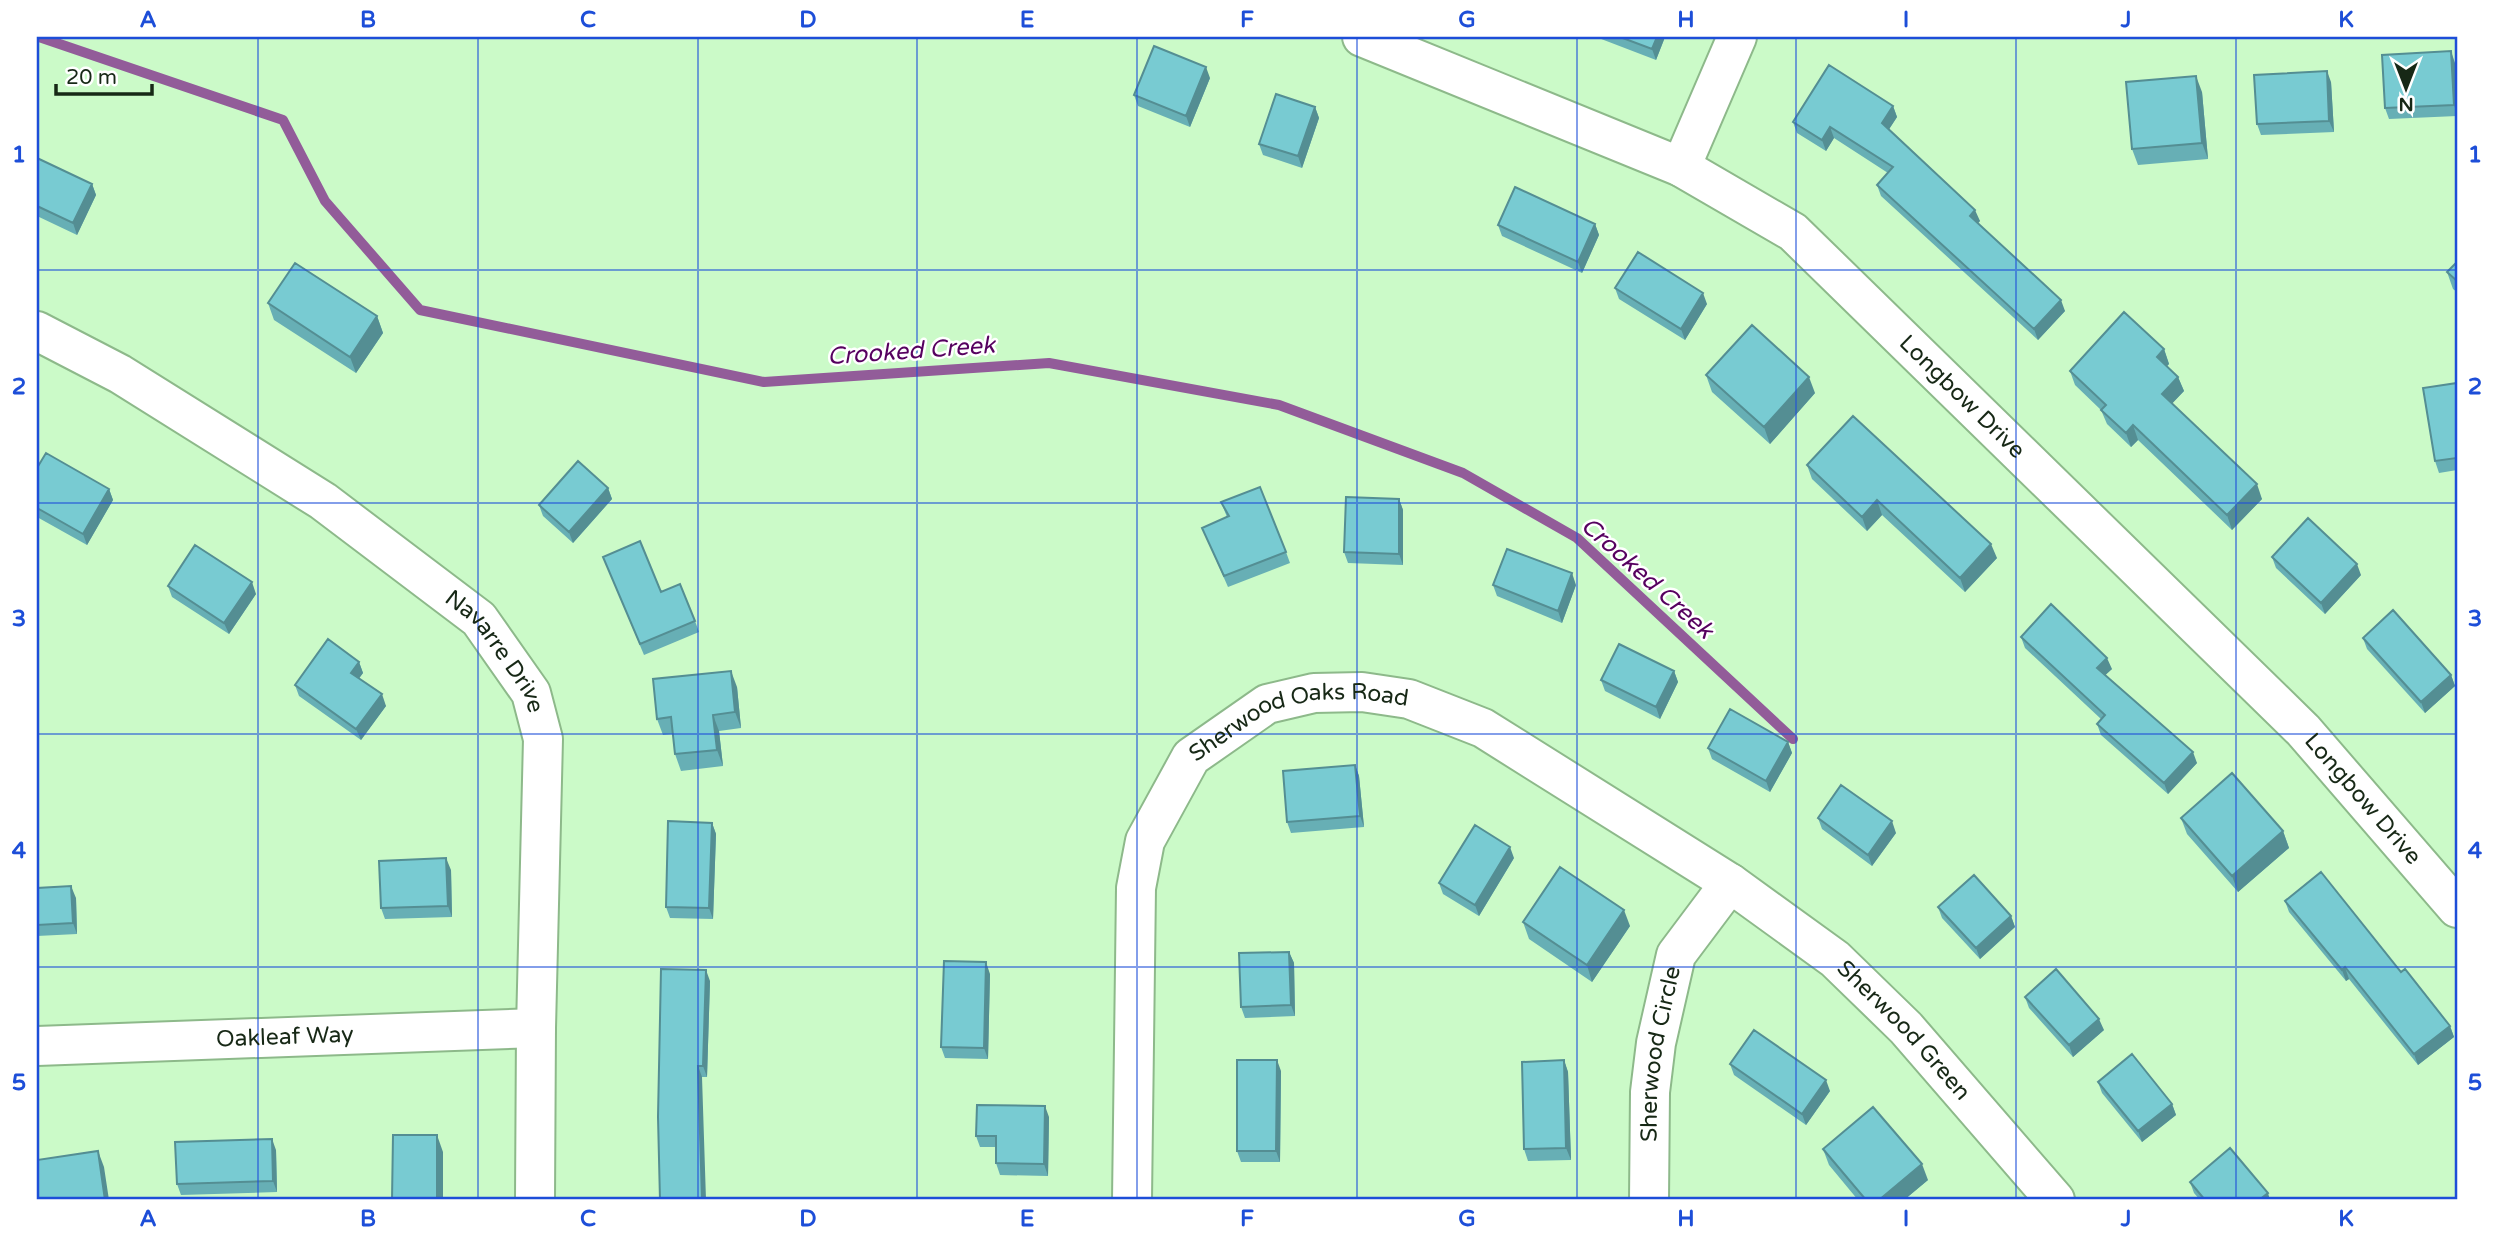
<svg xmlns="http://www.w3.org/2000/svg" width="2494" height="1237" font-family="'Varela Round',sans-serif">
<style>
.lines{fill:none;stroke-linecap:round;stroke-linejoin:round}
.stream{stroke:#925c99;stroke-width:10}
.minor-casing{stroke:#8db98a;stroke-width:42}
.minor{stroke:#fff;stroke-width:38}
.wall{fill:#67afb5}
.shaded-wall{fill:#548e93}
.building{fill:#78cbd2;stroke:#548e93;stroke-width:2}
.grid{fill:none;stroke:#1d4ed8;stroke-width:2;stroke-opacity:0.55}
.labels{text-anchor:middle;dominant-baseline:central;stroke-width:5;stroke-linejoin:round;paint-order:stroke}
.street-label{font-size:23px;fill:#172816;stroke:#fff}
.water-label{font-size:24px;font-style:italic;fill:#56015f;stroke:#fff}
.neatline{fill:none;stroke:#1d4ed8;stroke-width:2.5}
.grid-label{font-size:23px;text-anchor:middle;font-weight:bold;fill:#1d4ed8}
</style>
<rect width="100%" height="100%" fill="#cbfac8"/>
<g class="lines">
<path class="stream" d="M39,37L283,120L325,201L420,310L764,382L1049,363L1279,405L1463,473L1577,538L1793,739"/>
<defs>
<g id="minor">
<path id="s1" d="M1362,37L1681,167L1793,232L2303,730L2457,908"/>
<path d="M1681,167L1737,37"/>
<path id="s2" d="M37,331L120,374L323,501L479,619L531,693L543,739L536,1028L535,1200"/>
<path id="s3" d="M37,1046L536,1028"/>
<path id="s4" d="M1132,1200L1136,888L1145,841L1191,757L1267,704L1314,693L1362,692L1409,699L1483,728L1730,883L1835,959L1906,1028L2055,1200"/>
<path id="s5" d="M1649,1200L1650,1092L1656,1043L1676,955L1730,883"/>
</g>
</defs>
<use href="#minor" class="minor-casing"/>
<use href="#minor" class="minor"/>
</g>
<path class="wall" d="M1596,37H1665L1656,60Z
M2455,63L2457,116L2389,119L2385,108Z
M1210,78L1190,127L1138,106L1134,95Z
M2331,82L2334,132L2261,135L2257,124Z
M2202,92L2208,159L2138,165L2132,149Z
M1893,106L1897,117L1889,129L1980,221L1978,223L2065,311L2038,340L1881,196L1877,185L1888,173L1834,138L1826,151L1797,133L1793,122Z
M1315,107L1319,118L1302,168L1263,155L1259,144Z
M37,158L92,184L96,195L77,235L37,216Z
M1595,224L1599,235L1582,273L1502,236L1498,225Z
M2457,262V292L2453,289L2447,272Z
M1615,288L1707,304L1685,340L1619,299Z
M268,303L377,316L383,333L356,373L274,320Z
M2164,349L2169,364L2167,366L2178,377L2184,391L2172,403L2262,499L2232,530L2138,440L2131,447L2107,424L2101,410L2075,385L2070,371Z
M1706,375L1815,393L1770,444L1712,392Z
M2457,383V470L2439,473L2435,461Z
M1807,465L1997,558L1965,592L1882,515L1867,531L1812,479Z
M37,468L109,489L113,500L87,545L37,517Z
M608,488L612,499L573,543L543,516L539,505Z
M1399,499L1403,510V565L1348,563L1344,552Z
M1221,502L1286,552L1290,563L1228,587L1202,528L1227,517Z
M603,557L661,592L695,621L699,632L644,655Z
M2272,557L2361,575L2325,614L2276,568Z
M1493,585H1576L1562,623L1497,596Z
M168,586L256,594L229,634L172,597Z
M2021,637L2112,669L2105,675L2197,763L2168,794L2101,735L2097,724L2101,719L2025,648Z
M2363,638L2451,675L2455,686L2425,713L2367,649Z
M359,662L363,673L359,678L386,706L361,740L299,696L295,685Z
M1674,671L1678,682L1660,719L1605,691L1601,680Z
M737,687L741,728L719,731L723,766L681,771L675,754L673,734L663,735L657,719Z
M1788,742L1792,753L1770,792L1712,759L1708,748Z
M1355,765L1359,776L1364,827L1291,833L1287,822Z
M1818,818L1896,833L1872,866L1822,829Z
M2181,818L2283,831L2289,848L2238,892L2187,834Z
M712,823L716,834L713,919L670,918L666,907Z
M1514,858L1479,916L1443,894L1439,883Z
M451,870L452,917L385,919L381,908Z
M37,888L76,898L77,934L37,936Z
M2285,901L2401,972L2450,1026L2454,1037L2418,1065L2349,979L2346,981L2289,912Z
M1938,907L2011,916L2015,927L1980,959L1942,918Z
M1523,922L1630,926L1592,982L1529,939Z
M1289,952L1294,963L1295,1016L1245,1018L1241,1007Z
M990,974L988,1059L945,1058L941,1047Z
M710,981L707,1077H702L660,1200Z
M2025,997L2104,1030L2073,1057L2029,1008Z
M1564,1060L1568,1072L1571,1160L1528,1161L1524,1149Z
M1730,1064L1830,1091L1806,1125L1734,1075Z
M1281,1071L1280,1162H1241L1237,1151Z
M2098,1082L2172,1104L2176,1115L2142,1142L2102,1093Z
M1049,1117L1048,1176L1000,1175L996,1163V1147H980L976,1136Z
M1823,1149L1928,1180L1904,1200H1858L1829,1165Z
M276,1150L277,1192L181,1195L177,1184Z
M2190,1182L2270,1200H2200L2194,1193Z"/>
<path class="shaded-wall" d="M1657,37H1665L1656,60L1652,49Z
M2451,51L2455,63L2457,114L2454,105Z
M1206,67L1210,78L1190,127L1186,116Z
M2327,71L2331,82L2334,132L2329,121Z
M2196,76L2202,92L2208,159L2202,143Z
M1893,106L1897,117L1886,134L1882,123Z
M1315,107L1319,118L1302,168L1298,156Z
M1830,127L1834,138L1826,151L1822,140Z
M92,184L96,195L77,235L73,223Z
M1975,210L1980,221L1974,227L1970,216Z
M1595,224L1599,235L1582,273L1578,262Z
M1703,293L1707,304L1685,340L1681,329Z
M2061,300L2065,311L2038,340L2034,329Z
M377,316L383,333L356,373L350,357Z
M2164,349L2169,364L2162,371L2157,357Z
M1809,377L1815,393L1770,444L1764,427Z
M2178,377L2184,391L2168,408L2162,394Z
M2133,425L2138,440L2131,447L2126,433Z
M2257,484L2262,499L2232,530L2227,515Z
M608,488L612,499L573,543L569,532Z
M109,489L113,500L87,545L83,534Z
M1399,499L1403,510V565L1399,554Z
M1877,500L1882,515L1867,531L1862,517Z
M1991,544L1997,558L1965,592L1960,578Z
M2357,564L2361,575L2325,614L2321,603Z
M1572,573L1576,585L1562,623L1558,611Z
M252,582L256,594L229,634L224,623Z
M2107,658L2112,669L2101,679L2097,668Z
M359,662L363,673L355,684L351,673Z
M731,671L737,687L741,728L735,712Z
M1674,671L1678,682L1660,719L1656,707Z
M2451,675L2455,686L2425,713L2421,702Z
M382,694L386,706L361,740L356,729Z
M713,715L719,731L723,766L717,750Z
M1788,742L1792,753L1770,792L1766,781Z
M2193,752L2197,763L2168,794L2164,783Z
M1355,765L1359,776L1364,827L1360,816Z
M1892,821L1896,833L1872,866L1868,855Z
M712,823L716,834L713,919L709,908Z
M2283,831L2289,848L2238,892L2232,876Z
M1510,847L1514,858L1479,916L1475,905Z
M446,858L451,870L452,917L448,906Z
M71,886L76,898L77,934L73,923Z
M1624,910L1630,926L1592,982L1587,965Z
M2011,916L2015,927L1980,959L1976,948Z
M1289,952L1294,963L1295,1016L1291,1005Z
M986,962L990,974L988,1059L984,1048Z
M2345,967L2349,979L2346,981L2342,970Z
M706,970L710,981L707,1077L703,1066Z
M2099,1019L2104,1030L2073,1057L2069,1045Z
M2450,1026L2454,1037L2418,1065L2414,1054Z
M1277,1060L1281,1071L1280,1162L1276,1151Z
M1564,1060L1568,1072L1571,1160L1566,1148Z
M698,1066L702,1077L706,1200H702Z
M1826,1080L1830,1091L1806,1125L1802,1114Z
M2172,1104L2176,1115L2142,1142L2138,1131Z
M1045,1106L1049,1117L1048,1176L1044,1164Z
M437,1135L443,1152V1200H437Z
M272,1139L276,1150L277,1192L273,1181Z
M98,1151L104,1167L109,1200H105Z
M1922,1164L1928,1180L1904,1200H1879Z
M2268,1193L2270,1200H2259Z"/>
<path class="building" d="M1620,37H1657L1652,49Z
M1154,46L1206,67L1186,116L1134,95Z
M2451,51L2454,105L2385,108L2382,55Z
M1829,65L1893,106L1882,123L1975,210L1970,216L2061,300L2034,329L1877,185L1893,167L1830,127L1822,140L1793,122Z
M2327,71L2329,121L2257,124L2254,75Z
M2196,76L2202,143L2132,149L2126,82Z
M1276,94L1315,107L1298,156L1259,144Z
M37,158L92,184L73,223L37,206Z
M1515,187L1595,224L1578,262L1498,225Z
M1638,252L1703,293L1681,329L1615,288Z
M2457,262V281L2447,272Z
M295,263L377,316L350,357L268,303Z
M2124,312L2164,349L2157,357L2178,377L2162,394L2257,484L2227,515L2133,425L2126,433L2101,410L2106,405L2070,371Z
M1752,325L1809,377L1764,427L1706,375Z
M2457,383V458L2435,461L2423,388Z
M1853,416L1991,544L1960,578L1877,500L1862,517L1807,465Z
M46,453L109,489L83,534L37,508V468Z
M578,461L608,488L569,532L539,505Z
M1260,487L1286,552L1224,576L1202,528L1229,516L1221,502Z
M1346,497L1399,499V554L1344,552Z
M2308,518L2357,564L2321,603L2272,557Z
M640,541L661,592L680,584L695,621L640,644L603,557Z
M195,545L252,582L224,623L168,586Z
M1507,549L1572,573L1558,611L1493,585Z
M2051,604L2107,658L2097,668L2193,752L2164,783L2097,724L2105,715L2021,637Z
M2393,610L2451,675L2421,702L2363,638Z
M328,639L359,662L351,673L382,694L356,729L295,685Z
M1619,644L1674,671L1656,707L1601,680Z
M731,671L735,712L713,715L717,750L675,754L671,717L657,719L653,679Z
M1730,709L1788,742L1766,781L1708,748Z
M1355,765L1360,816L1287,822L1283,771Z
M2232,773L2283,831L2232,876L2181,818Z
M1841,785L1892,821L1868,855L1818,818Z
M668,821L712,823L709,908L666,907Z
M1475,825L1510,847L1475,905L1439,883Z
M446,858L448,906L381,908L379,861Z
M1560,867L1624,910L1587,965L1523,922Z
M2321,872L2401,972L2405,969L2450,1026L2414,1054L2345,967L2342,970L2285,901Z
M1974,875L2011,916L1976,948L1938,907Z
M71,886L73,923L37,925V888Z
M1289,952L1291,1005L1241,1007L1239,953Z
M944,961L986,962L984,1048L941,1047Z
M661,969L706,970L703,1066H698L702,1200H660L658,1117Z
M2056,969L2099,1019L2069,1045L2025,997Z
M1754,1030L1826,1080L1802,1114L1730,1064Z
M2132,1054L2172,1104L2138,1131L2098,1082Z
M1237,1060H1277L1276,1151H1237Z
M1564,1060L1566,1148L1524,1149L1522,1062Z
M977,1105L1045,1106L1044,1164L996,1163V1136H976Z
M1873,1107L1922,1164L1879,1200H1866L1823,1149Z
M393,1135H437V1200H446H392Z
M272,1139L273,1181L177,1184L175,1142Z
M2230,1148L2268,1193L2259,1200H2205L2190,1182Z
M98,1151L105,1200H37V1160Z"/>
<path class="grid" d="M258,37V1200M478,37V1200M698,37V1200M917,37V1200M1137,37V1200M1357,37V1200M1577,37V1200M1796,37V1200M2016,37V1200M2236,37V1200M37,270H2457M37,503H2457M37,734H2457M37,967H2457"/>
<g class="labels">
<g class="street-label">
<text stroke="none"><textPath href="#s1" startOffset="710">Longbow Drive</textPath></text>
<text stroke="none"><textPath href="#s2" startOffset="564">Navarre Drive</textPath></text>
<text stroke="none"><textPath href="#s4" startOffset="574">Sherwood Oaks Road</textPath></text>
<text stroke="none"><textPath href="#s1" startOffset="1278">Longbow Drive</textPath></text>
<text stroke="none"><textPath href="#s4" startOffset="1292">Sherwood Green</textPath></text>
<text stroke="none"><textPath href="#s3" startOffset="248">Oakleaf Way</textPath></text>
<text stroke="none"><textPath href="#s5" startOffset="147">Sherwood Circle</textPath></text>
</g>
<g class="water-label">
<text transform="translate(911 351) rotate(-4)">Crooked Creek</text>
<text transform="translate(1647 578) rotate(42)">Crooked Creek</text>
</g>
</g>
<rect width="2494" height="1237" fill="none" stroke="#ffffff" stroke-width="77"/>
<g transform="translate(2406 88) rotate(180)" stroke="#ffffff" stroke-width="5" paint-order="stroke">
<path d="M0-5L12 26L0 18L-12 26Z" fill="#172816"/>
<text y="-10" font-size="19" font-weight="bold" text-anchor="middle" fill="#172816">N</text>
</g>
<path d="M56 84v10h96v-10" fill="none" stroke="#172816" stroke-width="3.5"/>
<text x="66" y="84" font-size="21" fill="#172816" stroke="#ffffff" stroke-width="5" paint-order="stroke">20 m</text>
<rect x="38" y="38" width="2418" height="1160" class="neatline"/>
<g class="grid-label">
<text x="148" y="27">A</text>
<text x="368" y="27">B</text>
<text x="588" y="27">C</text>
<text x="808" y="27">D</text>
<text x="1027" y="27">E</text>
<text x="1247" y="27">F</text>
<text x="1467" y="27">G</text>
<text x="1686" y="27">H</text>
<text x="1906" y="27">I</text>
<text x="2126" y="27">J</text>
<text x="2346" y="27">K</text>
<text x="19" y="162">1</text>
<text x="2475" y="162">1</text>
<text x="19" y="394">2</text>
<text x="2475" y="394">2</text>
<text x="19" y="626">3</text>
<text x="2475" y="626">3</text>
<text x="19" y="858">4</text>
<text x="2475" y="858">4</text>
<text x="19" y="1090">5</text>
<text x="2475" y="1090">5</text>
<text x="148" y="1226">A</text>
<text x="368" y="1226">B</text>
<text x="588" y="1226">C</text>
<text x="808" y="1226">D</text>
<text x="1027" y="1226">E</text>
<text x="1247" y="1226">F</text>
<text x="1467" y="1226">G</text>
<text x="1686" y="1226">H</text>
<text x="1906" y="1226">I</text>
<text x="2126" y="1226">J</text>
<text x="2346" y="1226">K</text>
</g>
</svg>
